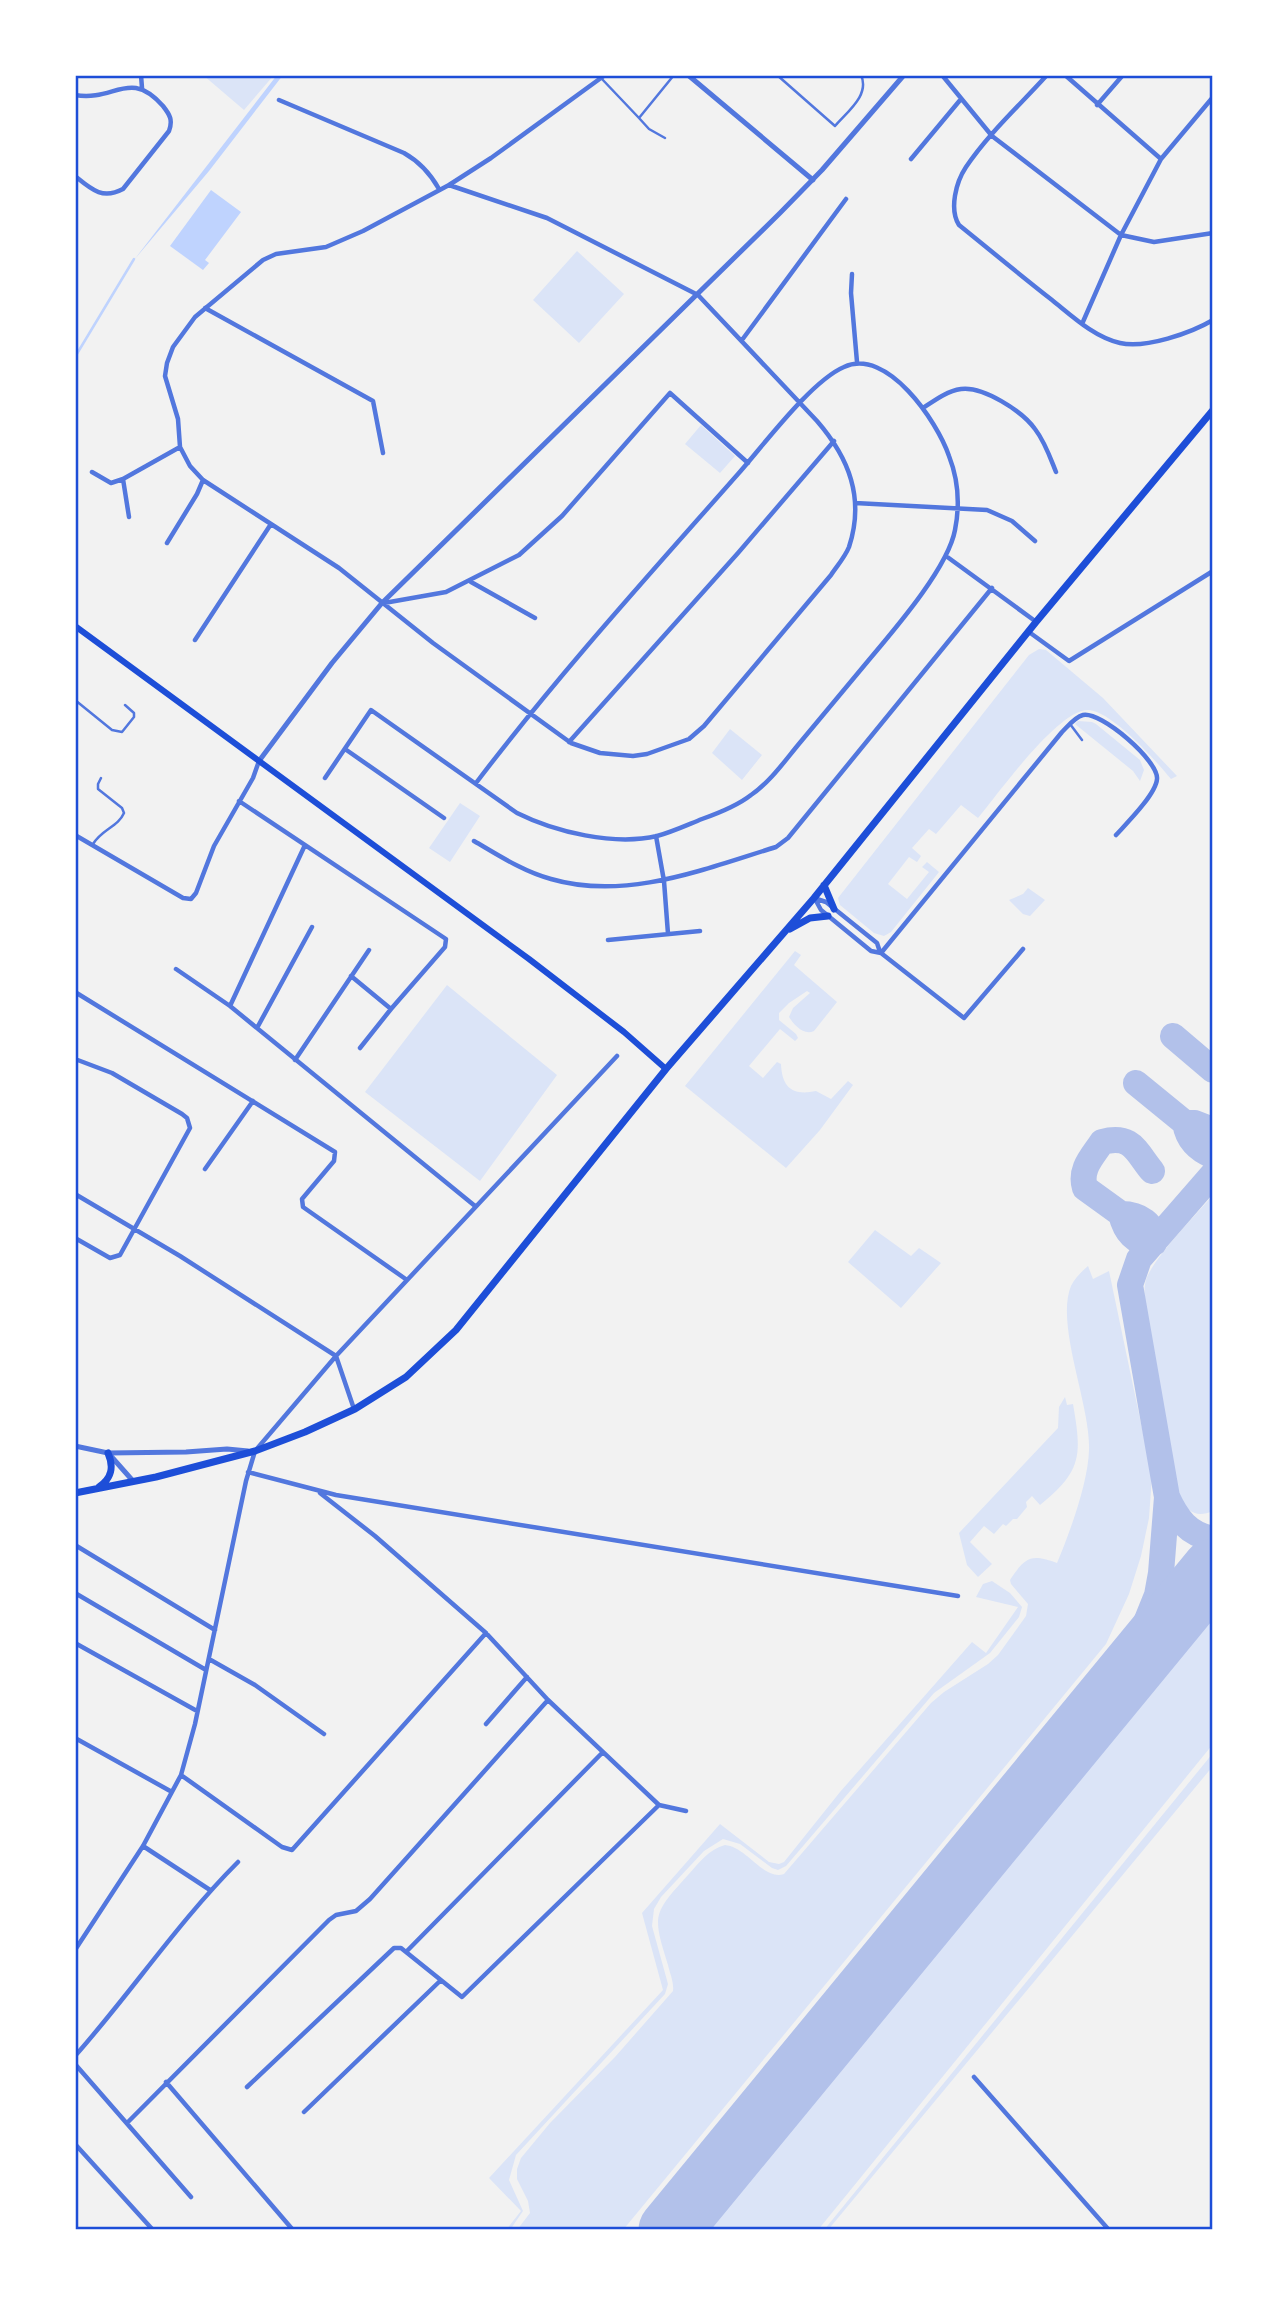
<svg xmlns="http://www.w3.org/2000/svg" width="1288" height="2305" font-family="'Exo 2',sans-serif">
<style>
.green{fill:#dbe4f7}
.water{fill:#bfd3fe}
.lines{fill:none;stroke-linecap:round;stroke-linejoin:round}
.stream{stroke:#bfd3fe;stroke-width:2.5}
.taxiway{stroke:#b2c1ea;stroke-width:26}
.runway{stroke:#b2c1ea;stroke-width:63}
.service{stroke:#5277de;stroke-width:2.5}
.minor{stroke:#5277de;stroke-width:4.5}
.tertiary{stroke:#5277de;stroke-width:5}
.secondary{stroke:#1d4ed8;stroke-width:6}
.primary{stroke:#1d4ed8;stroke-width:7}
.neatline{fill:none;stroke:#1d4ed8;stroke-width:2.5}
</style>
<rect width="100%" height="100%" fill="#f2f2f2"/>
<path class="green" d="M203,75H274L244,110Z
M577,251L624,294L579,343L533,300Z
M701,425L735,456L720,473L685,444Z
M1039,649L1046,650L1103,698L1177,776L1171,779C1155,760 1114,713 1089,710C1060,707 997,795 978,818L961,805L936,834L929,829L912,848L921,856L917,862L909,857L888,884L907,899L929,872L922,867L927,862L939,872L891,932L884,936L874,933L840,905L838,898L1029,655Z
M1078,721L1092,722L1096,724L1140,760L1144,770L1140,781L1133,771L1075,724Z
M730,729L762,755L742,780L712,753Z
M460,803L480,816L450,862L429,848Z
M1028,888L1045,900L1030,916L1023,914L1009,900L1023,894Z
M795,951L801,955L794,965L837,1002L814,1031C804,1036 794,1025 789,1017L793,1008L810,993L807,991L789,1003L779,1013V1020L796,1034L798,1038L795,1041L780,1029L749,1066L763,1078L777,1062L781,1064C782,1088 793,1096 816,1091L831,1099L848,1081L853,1085L820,1130L786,1168L685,1086Z
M447,985L557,1075L480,1181L365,1092Z
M1213,1195V1511C1197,1518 1187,1512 1179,1498L1145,1300C1144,1291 1144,1281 1149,1273C1162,1249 1194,1217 1213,1195Z
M875,1230L911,1256L919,1248L941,1263L901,1308L848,1262Z
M1088,1266L1093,1279L1109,1271L1152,1476L1149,1518L1141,1556L1129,1594L1106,1644L623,2230H517L530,2213L528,2201L517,2179V2169L521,2158L550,2123L615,2057L673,1991C674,1982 670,1974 668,1965C652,1914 653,1914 688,1875C699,1863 709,1849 725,1845C747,1847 764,1881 784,1874L931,1703L944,1692L988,1664L998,1655L1026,1616L1028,1604L1011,1584L1010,1580C1026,1556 1031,1554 1057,1563C1070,1532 1088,1483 1089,1450C1091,1406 1055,1325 1071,1286C1075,1278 1081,1272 1088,1266Z
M1065,1397L1067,1405L1073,1404C1082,1456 1082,1471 1040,1505L1032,1496L1026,1502L1027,1507L1017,1519H1013L1006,1526L1003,1524L994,1534L984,1526L970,1542L992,1564L978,1577L967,1565L959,1533L1058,1428L1059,1407Z
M992,1581L1010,1593L1022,1607L1019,1617L990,1653L934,1693L786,1866L778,1870L772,1868L740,1844L723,1839L704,1851L661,1897L654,1909L652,1926L668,1984L665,1994L516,2155L509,2180L523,2211L510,2230H506L521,2211L489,2178L663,1990L642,1913L720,1824L769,1862L779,1864L784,1862L840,1792L972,1642L986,1653L1018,1607L976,1597L983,1584Z
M1213,1613V1744L818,2230H710L1034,1829Z
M1213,1753V1766L828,2230H824Z"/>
<path class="water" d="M277,75H283L209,171L134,260Z
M211,190L241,212L205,260L209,263L203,270L170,246Z"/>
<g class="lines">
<path class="stream" d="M75,357L134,259"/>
<path class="taxiway" d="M1173,1036L1213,1070
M1136,1083L1185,1123
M1213,1130L1195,1123H1185C1188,1140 1197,1149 1213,1156
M1121,1214L1085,1188C1079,1169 1093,1156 1102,1142C1133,1134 1136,1152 1152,1171
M1121,1214C1139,1214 1155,1223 1154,1243C1135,1245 1125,1231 1121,1214Z
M1167,1497C1177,1519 1188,1534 1213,1539
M1124,1677L1157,1595L1161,1573L1167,1497L1130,1285L1139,1259L1213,1174"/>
<path class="runway" d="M670,2230L1213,1570"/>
<path class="service" d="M777,75L835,126C848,111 870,95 861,75
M601,78L639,118L674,75
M639,118L649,129L665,138
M75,700L112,730L122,732L134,717V713L125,705
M1070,724L1082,740
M93,844C102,829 118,827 124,813L122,808L98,789V784L101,778"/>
<path class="minor" d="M141,75L142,88
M942,75L992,136L1121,235L1154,242L1213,233
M1047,75C1020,105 988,134 966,167C956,182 949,209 959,225C990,250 1020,275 1052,300C1072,316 1094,337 1120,343C1145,349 1191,333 1213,320
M1065,75L1161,159
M75,95C115,102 129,68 163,106C170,115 173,120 169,131L123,189C102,200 91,189 75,176
M279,100L404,153C420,162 430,173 439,189
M1097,105L1123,75
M911,159L961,99
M449,185L547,218L698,295L817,421C849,458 865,498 849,547C845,557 837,566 831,575L704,726L689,739L647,754L633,756L600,753L571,743L433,643L339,568L203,480L190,466L180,447L178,419L165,376L167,363L173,347L195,317L263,260L276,254L326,247L363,231Z
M449,185L491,158L605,75
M852,274L851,293L857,362
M205,308L373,401L383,453
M1082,324L1121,235L1161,159L1213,97
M742,340L846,199
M923,408C935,400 947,391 961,389C983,386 1022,411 1035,429C1045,442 1050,457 1056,472
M92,472L111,483L123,479
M855,503L987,510L1012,521L1035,541
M129,517L123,479L180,447
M167,543L197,494L203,480
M946,556L1035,621
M471,582L535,618
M384,603L446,592L519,555L562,516L670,393L748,463
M1029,632L1069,661L1213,571
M195,640L271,524
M569,742L738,553L834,441
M345,749L444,818
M325,778L371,710L517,813C555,832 614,846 657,836C672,832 687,825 702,819C719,813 737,806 751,795C769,783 784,762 798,745C821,717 845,689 868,661C894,630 948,568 955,530C960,505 958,479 949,456C937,421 887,347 844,367C811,381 763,446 738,474C649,575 558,675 476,783
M239,801L446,939L445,947L391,1009L360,1048
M75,835L183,898L191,899L196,893L214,846L253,778L259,761
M656,836L664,881L668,934
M474,841C498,855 524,872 551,879C626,901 704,869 776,847L788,838L992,588
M814,898L826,902L877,943L880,952
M815,899L821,910L871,951L881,953L964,1018L1023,949
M608,940L700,931
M881,953L1062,732C1068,726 1075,717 1083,715C1101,711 1159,761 1157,779C1156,794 1127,823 1116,835
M176,969L230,1006L475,1206
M351,976L391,1009
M75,992L335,1152L334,1161L302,1199L303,1207L407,1280
M230,1006L305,845
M257,1028L312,927
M75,1059L112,1073L182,1114L187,1118L190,1128L120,1255L110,1258L75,1238
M295,1060L369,950
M205,1169L253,1101
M75,1194L180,1256L336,1356L354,1409
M248,1472L336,1495L958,1596
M320,1493L375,1536L486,1633L548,1700L659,1805L686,1811
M75,1545L215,1630
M75,1593L206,1670
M75,1643L197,1711
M209,1659L255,1685L324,1734
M486,1724L527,1677
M75,1738L172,1792
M181,1775L282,1847L292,1850L486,1633
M143,1846L210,1890
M75,1950L143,1846L181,1775L195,1724L246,1481L255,1451L336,1356L617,1056
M406,1952L603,1752
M75,2056C131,1993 178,1922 238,1862
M75,2064L191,2197
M974,2077L1109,2230
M166,2082L293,2230
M247,2087L394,1948H401L406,1952L462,1997L659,1805
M304,2112L440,1981
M127,2123L329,1920L336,1915L356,1911L370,1899L548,1700
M75,2144L153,2230"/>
<path class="tertiary" d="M688,75L813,180
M259,761L332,663L382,603L780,213L822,170L904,75
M75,1446L108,1453L186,1452L227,1449L248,1451
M110,1455L133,1481"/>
<path class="secondary" d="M75,626L529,959L624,1032L666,1069"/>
<path class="primary" d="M824,885L834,909
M790,929L810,918L828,916
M99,1487C112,1478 114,1467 108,1453
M75,1493L156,1477L255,1451L305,1432L355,1409L406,1377L456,1330L666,1069L814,898L1036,622L1213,410"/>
</g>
<rect width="1288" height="2305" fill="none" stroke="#ffffff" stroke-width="154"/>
<rect x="77" y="77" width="1134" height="2151" class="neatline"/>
</svg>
